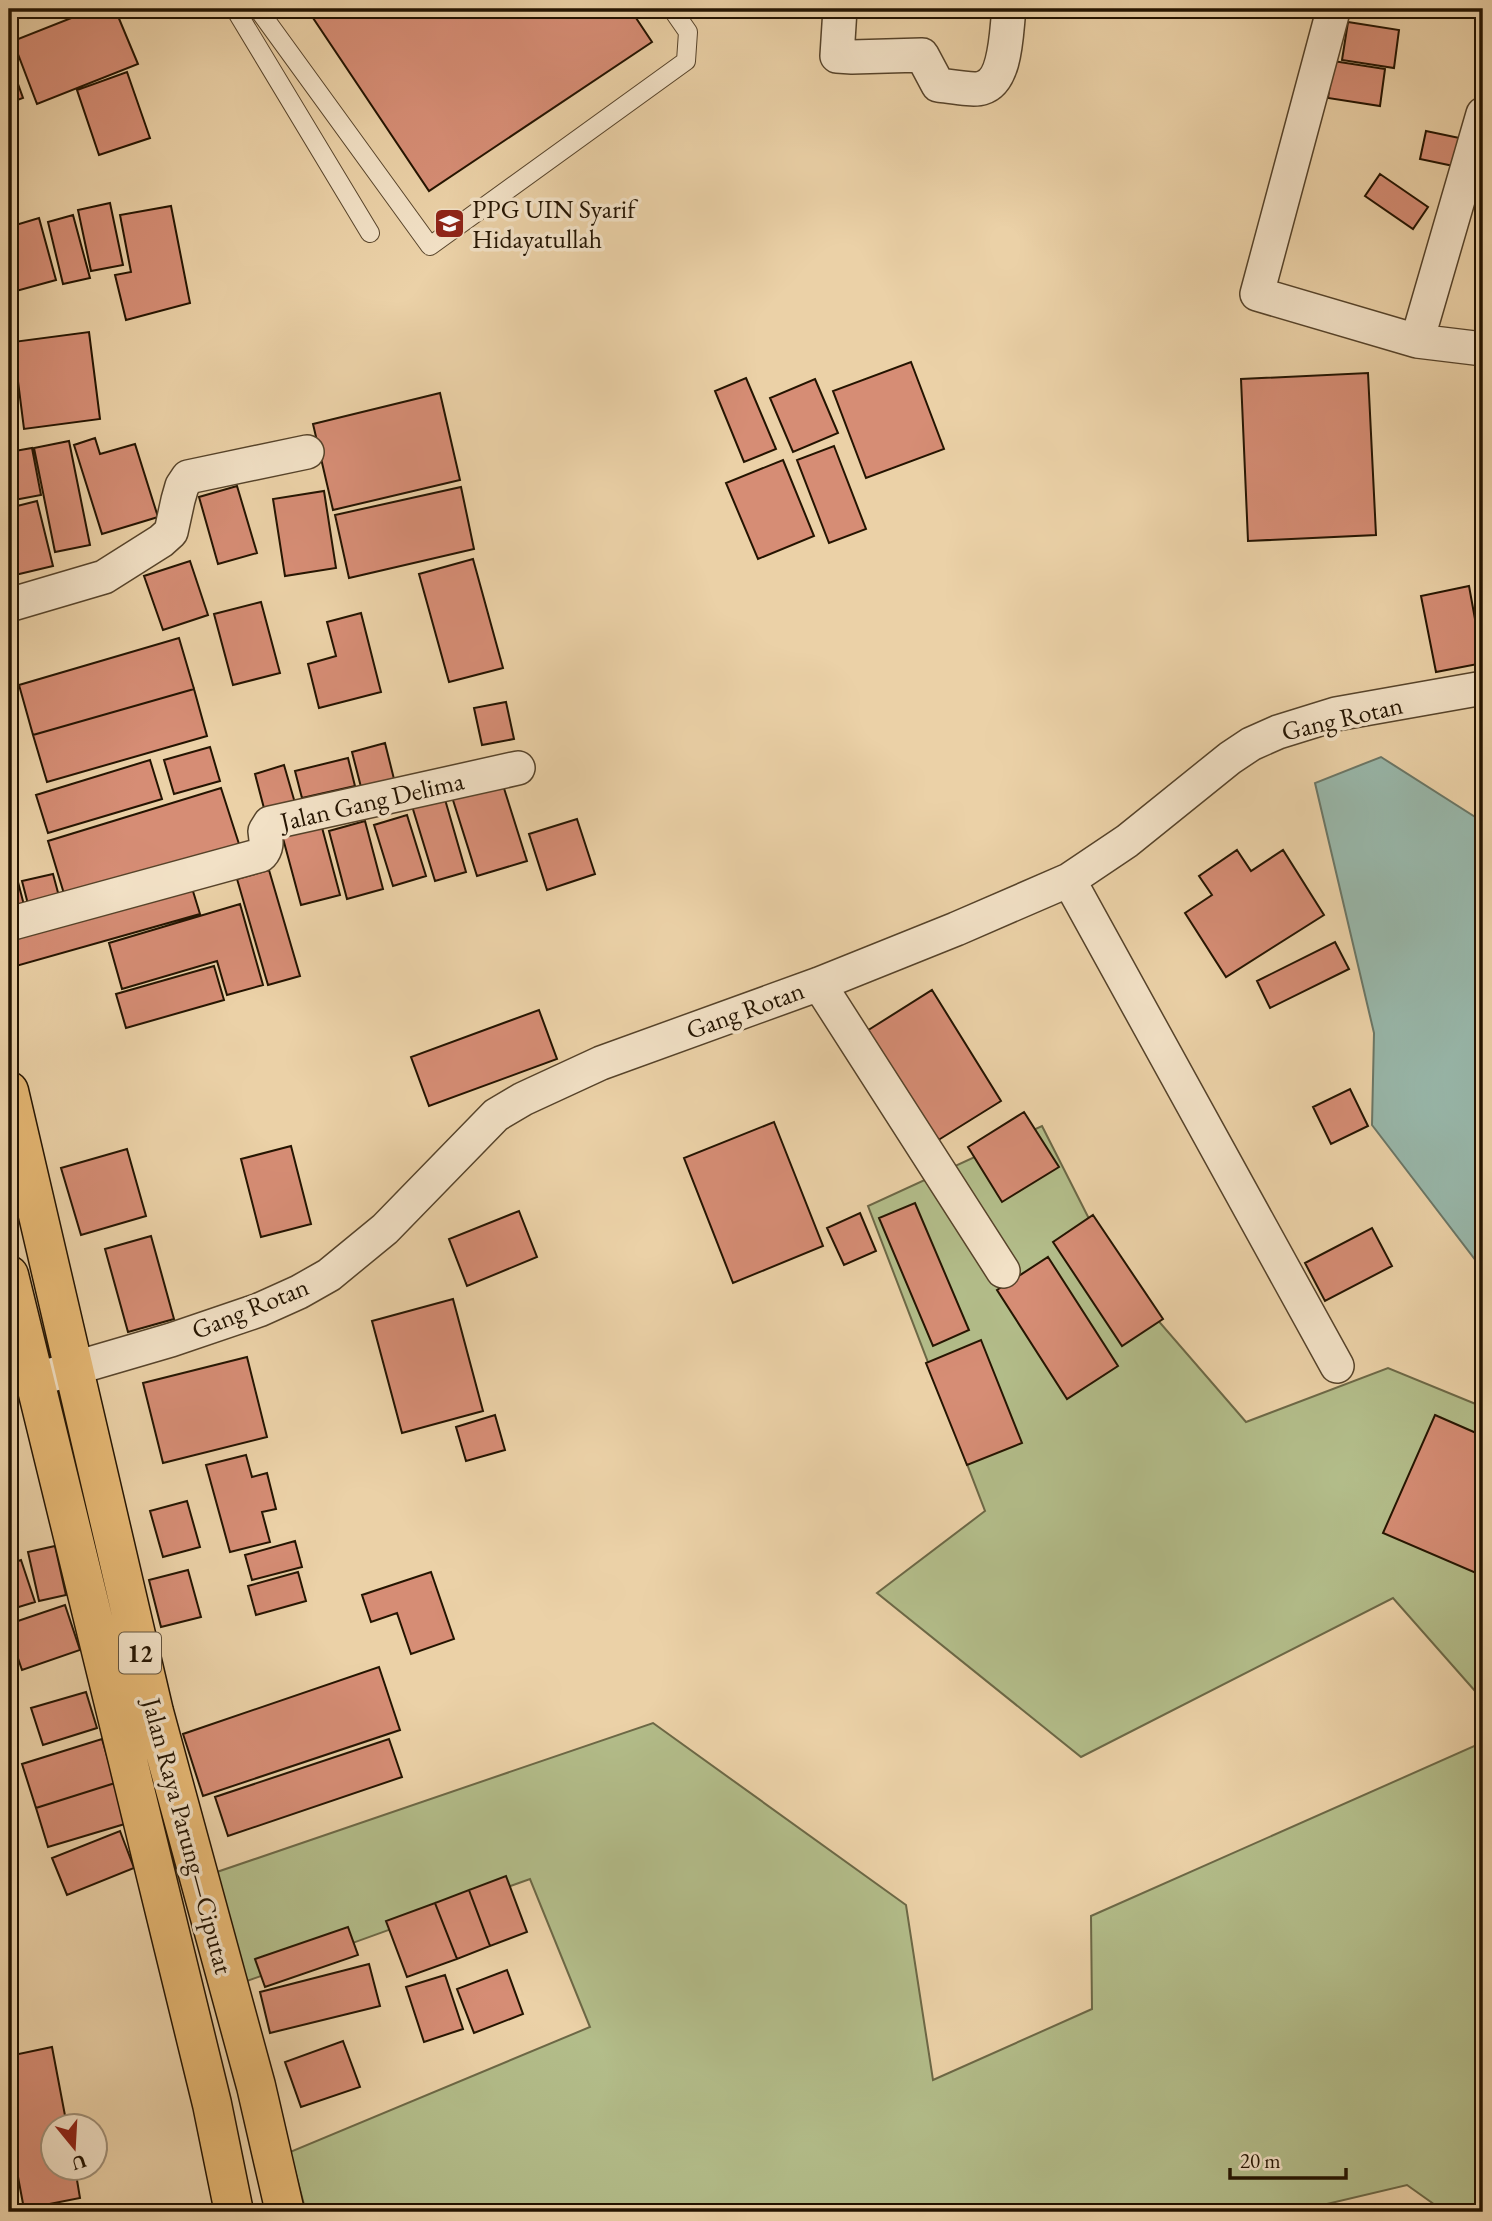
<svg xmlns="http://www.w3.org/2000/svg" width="1492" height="2221" font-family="'EB Garamond',serif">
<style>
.green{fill:#b3bd8a;stroke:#6c6846;stroke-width:2}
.water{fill:#98b7aa;stroke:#6a7666;stroke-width:2}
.building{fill:#d68d75;stroke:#241401;stroke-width:2}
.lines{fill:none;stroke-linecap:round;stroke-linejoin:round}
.lane-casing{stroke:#56432a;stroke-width:20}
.street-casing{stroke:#56432a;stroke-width:36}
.highway-casing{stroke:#241401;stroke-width:41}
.lane{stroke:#f2e1c6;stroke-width:18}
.street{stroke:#f2e1c6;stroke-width:33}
.highway{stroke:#e6b874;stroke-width:38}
.labels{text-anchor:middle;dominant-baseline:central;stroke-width:7;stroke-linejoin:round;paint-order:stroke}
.shield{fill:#f2e1c6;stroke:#62523c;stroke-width:2}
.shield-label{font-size:24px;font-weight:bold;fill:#241401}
.poi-label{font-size:26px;fill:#241401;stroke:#f2e1c6;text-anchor:start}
.street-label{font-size:26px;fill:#241401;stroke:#f2e1c6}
</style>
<rect width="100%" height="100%" fill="#ebd1a7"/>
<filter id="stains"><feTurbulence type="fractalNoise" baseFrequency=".00286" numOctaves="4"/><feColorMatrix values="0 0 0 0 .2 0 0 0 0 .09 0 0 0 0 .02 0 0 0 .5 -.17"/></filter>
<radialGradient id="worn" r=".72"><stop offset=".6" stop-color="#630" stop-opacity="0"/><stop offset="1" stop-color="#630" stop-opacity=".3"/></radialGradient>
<path class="green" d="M1042,1126L1116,1272L1246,1422L1388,1368L1483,1407V1700L1393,1598L1081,1757L877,1593L985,1511L868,1206Z
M653,1723L906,1905L933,2080L1092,2009L1091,1916L1479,1744L1476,1732L1483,1730V2212H1445L1407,2185L1293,2212H306L290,2152L590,2027L530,1879L247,1981L214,1873Z"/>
<path class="water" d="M1381,757L1483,822V1270L1372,1125L1374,1033L1315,783Z"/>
<path class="building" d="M94,9H115L138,64L37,104L13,41Z
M307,9H630L652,42L429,191Z
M1348,22L1399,30L1394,68L1342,60Z
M9,59L23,98L9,103Z
M1333,61L1385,69L1380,106L1328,98Z
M127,72L150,138L99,155L77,90Z
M1426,131L1469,140L1463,168L1420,159Z
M1483,169V209L1458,199Z
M1380,174L1428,207L1413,229L1365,196Z
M110,203L123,265L91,271L78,210Z
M171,206L190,303L126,320L115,275L131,272L120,215Z
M73,215L90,278L63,284L48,222Z
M39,218L56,280L9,293V227Z
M89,332L100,419L24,429L13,342Z
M911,362L944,449L866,478L833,391Z
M1368,373L1376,535L1248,541L1241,379Z
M746,378L776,449L744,462L715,391Z
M815,379L838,433L793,452L770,398Z
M9,384L17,440L9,442Z
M440,393L460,480L333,510L313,424Z
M95,438L100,454L135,444L158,517L102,534L74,445Z
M69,441L90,545L55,552L34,448Z
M834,446L866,529L829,543L797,460Z
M32,448L41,495L9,501V452Z
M783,460L814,536L758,559L726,483Z
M237,486L257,553L218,564L199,497Z
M461,487L474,549L349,578L335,515Z
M324,491L336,568L285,576L273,499Z
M37,501L53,566L15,575L9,551V508Z
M473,559L503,668L449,682L419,574Z
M190,561L208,615L163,630L144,576Z
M1469,586L1483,663L1436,672L1421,596Z
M261,602L280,673L233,685L214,614Z
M361,613L381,692L319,708L308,664L336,656L327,622Z
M179,638L194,689L33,735L19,685Z
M194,689L207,736L47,782L33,735Z
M506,702L514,739L482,745L474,708Z
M385,743L394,779L361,787L352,752Z
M210,747L220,781L174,794L164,760Z
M348,758L355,786L302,798L295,771Z
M150,760L162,799L48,833L36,795Z
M284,765L295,803L265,812L255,774Z
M502,782L527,861L477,876L452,797Z
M221,788L239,844L65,897L48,841Z
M444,796L466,872L435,881L412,806Z
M407,815L426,876L393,886L374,825Z
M577,819L595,874L547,890L529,834Z
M320,820L340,895L301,905L281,831Z
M365,821L383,889L347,899L329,831Z
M1237,850L1251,871L1283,850L1324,915L1226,977L1185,913L1212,895L1199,876Z
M12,859L24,905L9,909V860Z
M269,870L300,976L268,985L237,879Z
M53,874L60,900L29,908L22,881Z
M192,888L200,914L9,968V940Z
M240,904L263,985L227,995L217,961L122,989L109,943Z
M1335,942L1349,969L1270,1008L1257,981Z
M214,966L224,1000L126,1028L116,994Z
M932,990L1001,1101L932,1144L862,1034Z
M539,1010L557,1059L429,1106L411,1057Z
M1350,1089L1368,1126L1331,1144L1313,1107Z
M1024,1112L1059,1167L1002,1202L968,1147Z
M774,1122L823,1246L733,1283L684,1158Z
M291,1146L311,1224L261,1237L241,1159Z
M127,1149L146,1216L81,1235L61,1168Z
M915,1203L969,1330L933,1346L879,1218Z
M519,1211L537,1257L467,1286L449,1239Z
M860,1213L876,1251L844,1265L827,1228Z
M1093,1215L1163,1319L1122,1346L1053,1242Z
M1372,1228L1392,1266L1325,1301L1305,1263Z
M151,1236L174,1319L128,1332L105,1249Z
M1048,1257L1118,1366L1067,1399L997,1290Z
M453,1299L483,1411L402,1433L372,1321Z
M981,1340L1022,1443L967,1465L926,1363Z
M247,1357L267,1437L163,1463L143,1383Z
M495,1415L505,1450L466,1461L456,1427Z
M1435,1415L1483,1436V1576L1383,1533Z
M246,1455L252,1477L267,1473L276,1509L262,1512L270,1542L230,1552L206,1465Z
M187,1501L200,1547L163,1557L150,1511Z
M295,1541L302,1567L252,1580L245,1555Z
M55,1546L66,1595L39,1601L28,1552Z
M21,1560L35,1602L9,1610V1564Z
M188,1570L201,1617L161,1627L149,1580Z
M298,1572L306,1601L256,1615L248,1586Z
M431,1572L454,1639L411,1654L397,1613L371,1622L362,1595Z
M65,1605L80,1650L22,1670L9,1632V1624Z
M379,1667L400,1730L203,1796L183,1734Z
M86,1692L97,1728L43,1745L31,1708Z
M102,1739L115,1783L36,1808L22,1764Z
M389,1739L402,1777L228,1836L215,1797Z
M115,1783L128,1823L48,1847L36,1808Z
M120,1831L134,1868L67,1895L52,1858Z
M506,1876L527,1932L490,1946L469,1890Z
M469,1890L490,1946L457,1959L435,1903Z
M435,1903L457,1959L407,1977L386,1921Z
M348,1927L358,1955L265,1987L255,1959Z
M369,1964L380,2006L270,2033L260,1992Z
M507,1970L523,2014L474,2033L457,1989Z
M445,1975L463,2029L424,2042L406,1987Z
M343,2041L360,2087L301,2107L285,2062Z
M52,2047L67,2126H52V2168H75L80,2198L24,2209L9,2129V2056Z"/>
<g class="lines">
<defs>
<path id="lane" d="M235,9L370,233
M258,9L430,246L686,61L688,32L672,9"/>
<path id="street" d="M840,9L837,56L852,57L922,55L938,85C949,86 973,91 982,88C1007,81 1006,31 1009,9
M1333,11L1257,294L1417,341L1483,349
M1417,341L1483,114
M9,605L104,577L161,541L171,532L178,500L182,486L188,477L307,452
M1069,880L1337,1366
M9,924L261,855C268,847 266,840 265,831L270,823L518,768
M819,984L1003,1271
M48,1376L171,1340L259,1310L299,1292L329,1275L385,1229L496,1115L523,1099L601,1063L819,984L956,929L1069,880L1127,841L1230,758L1251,744L1278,732L1336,714L1483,688"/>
<path id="highway" d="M9,1091L154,1712L256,2086L285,2212
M9,1275L212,2104L234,2212"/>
</defs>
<use href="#lane" class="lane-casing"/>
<use href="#street" class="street-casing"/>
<use href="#highway" class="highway-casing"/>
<use href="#lane" class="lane"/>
<use href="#street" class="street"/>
<use href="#highway" class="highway"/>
</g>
<defs>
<symbol id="university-square" viewBox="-11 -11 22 22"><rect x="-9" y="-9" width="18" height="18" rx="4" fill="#8f2418" stroke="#f2e1c6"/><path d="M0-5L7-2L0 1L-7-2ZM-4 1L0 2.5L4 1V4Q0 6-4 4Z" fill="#fff"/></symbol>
</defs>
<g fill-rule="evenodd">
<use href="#university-square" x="432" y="206" width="35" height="35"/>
</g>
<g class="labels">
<rect class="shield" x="119" y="1632.5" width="42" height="41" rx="5"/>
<g class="shield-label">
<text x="140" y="1653">12</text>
</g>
<g class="poi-label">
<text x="472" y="209">PPG UIN Syarif<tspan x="472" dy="30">Hidayatullah</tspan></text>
</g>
<g class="street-label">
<text transform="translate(1342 718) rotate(-13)">Gang Rotan</text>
<text transform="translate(372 801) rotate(-13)">Jalan Gang Delima</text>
<text transform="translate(745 1010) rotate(-20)">Gang Rotan</text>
<text transform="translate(250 1308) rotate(-22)">Gang Rotan</text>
<text transform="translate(188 1836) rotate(75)">Jalan Raya Parung—Ciputat</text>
</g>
</g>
<rect width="1492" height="2221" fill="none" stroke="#ebd1a7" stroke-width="35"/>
<rect x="10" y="10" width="1471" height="2200" fill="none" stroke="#241401" stroke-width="3.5"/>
<rect x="18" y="18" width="1457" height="2186" fill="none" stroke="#241401" stroke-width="2"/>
<g transform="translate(74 2147) rotate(162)"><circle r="33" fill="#f2e1c6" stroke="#a08f77" stroke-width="2"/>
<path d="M0-5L12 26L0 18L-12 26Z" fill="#8f2418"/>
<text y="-10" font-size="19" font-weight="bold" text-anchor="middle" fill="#241401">U</text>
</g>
<path d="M1230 2168v10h116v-10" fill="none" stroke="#241401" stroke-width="3.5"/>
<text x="1240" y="2168" font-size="21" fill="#241401" stroke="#f2e1c6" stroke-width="5" paint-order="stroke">20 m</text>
<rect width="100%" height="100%" filter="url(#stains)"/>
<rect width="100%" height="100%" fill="url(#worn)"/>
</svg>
